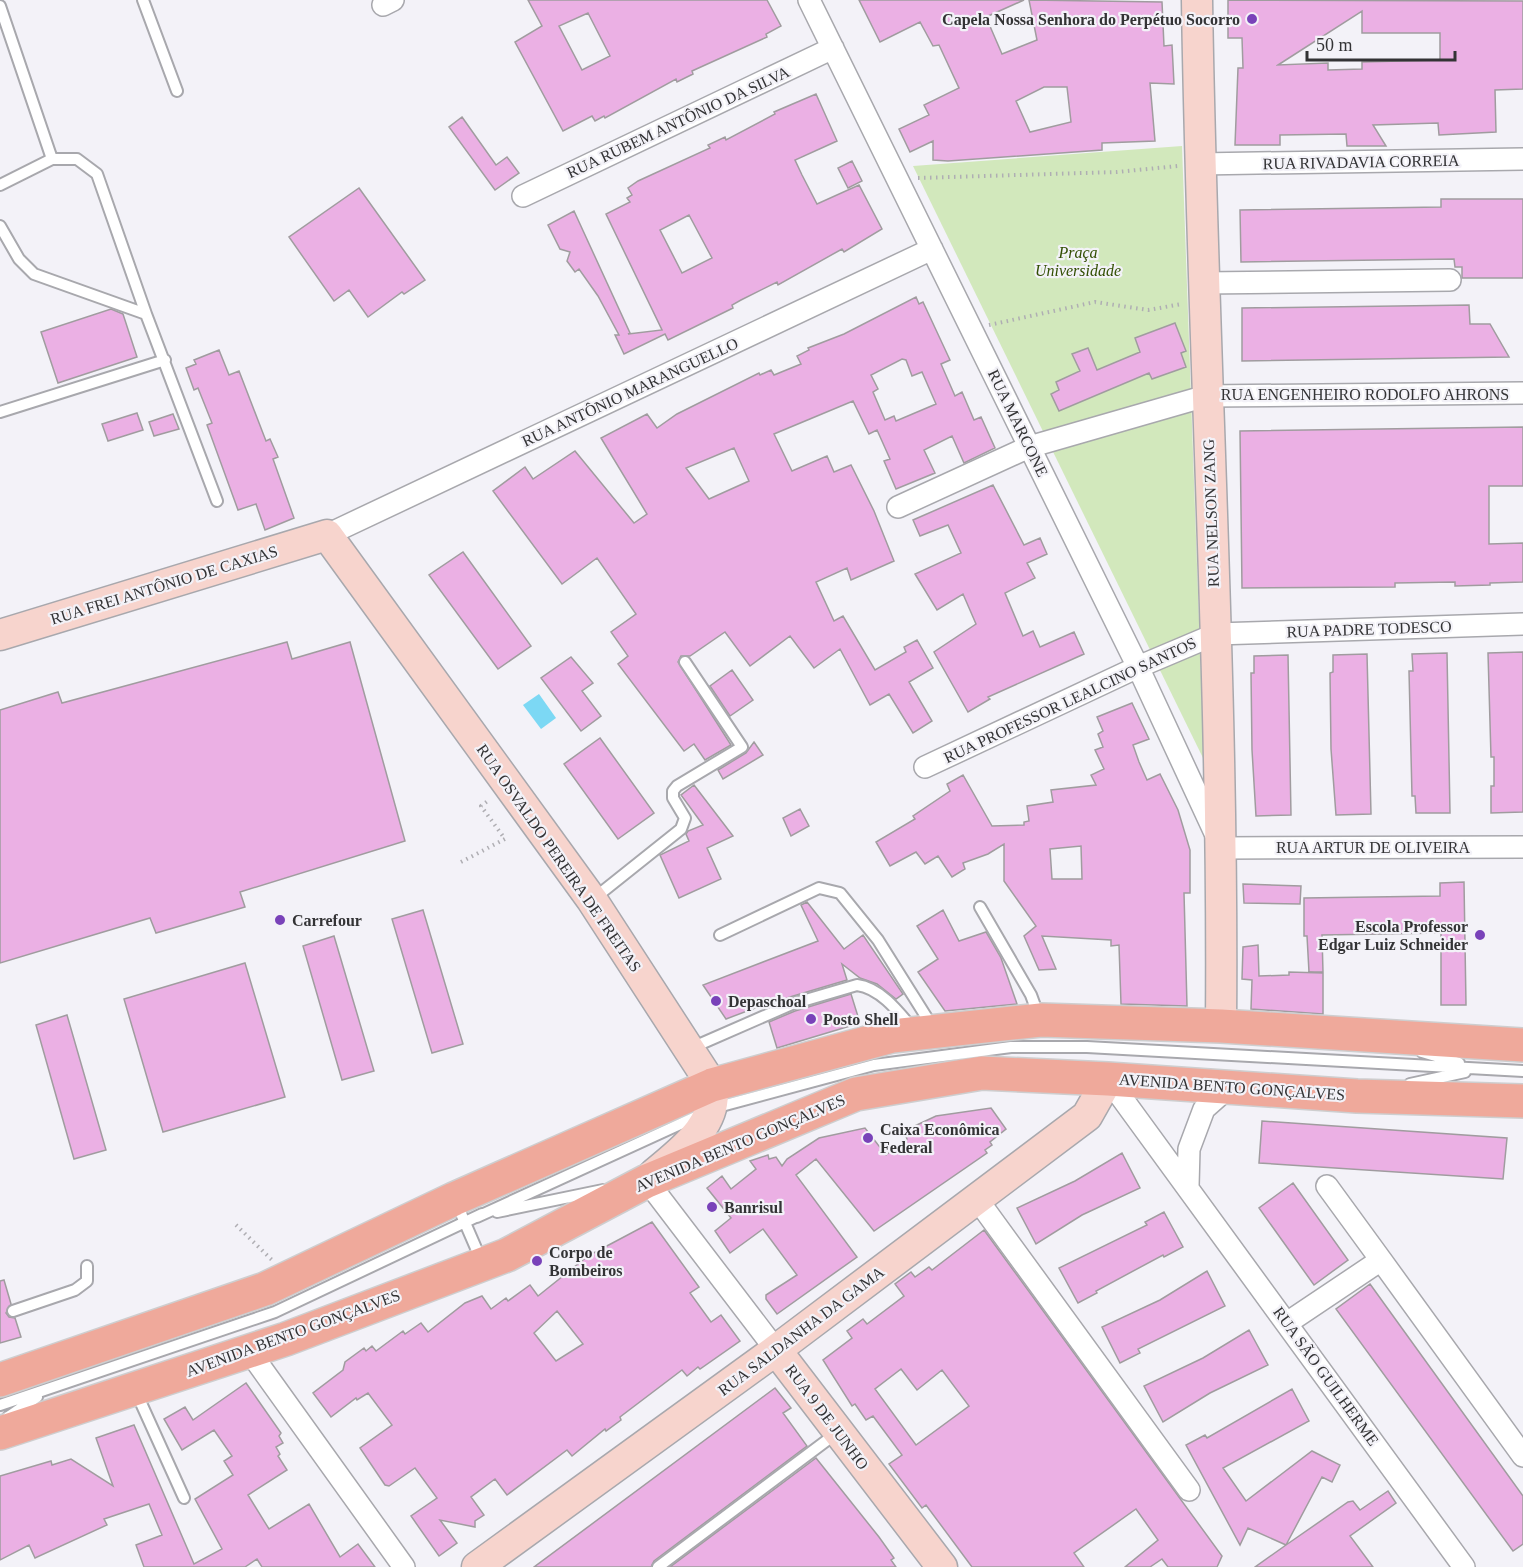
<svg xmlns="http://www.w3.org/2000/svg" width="1523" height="1567" font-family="Georgia,serif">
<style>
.green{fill:#d2e8bc}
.water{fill:#7cd8f4}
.building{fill:#ebb0e4;stroke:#a09c9f;stroke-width:1.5;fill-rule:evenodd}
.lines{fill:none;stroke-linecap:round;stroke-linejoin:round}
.lane-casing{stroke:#a8a8ad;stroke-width:14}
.street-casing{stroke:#a8a8ad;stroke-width:24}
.secondary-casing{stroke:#a8a8ad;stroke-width:33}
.primary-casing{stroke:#cececf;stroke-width:36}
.path{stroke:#afaeb3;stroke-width:4;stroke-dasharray:1.5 4.5;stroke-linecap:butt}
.lane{stroke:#fff;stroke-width:10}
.street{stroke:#fff;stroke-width:21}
.secondary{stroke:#f7d4cd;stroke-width:30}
.primary{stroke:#efa99b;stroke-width:33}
.poi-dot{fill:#7942b9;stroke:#f3f2f8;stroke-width:2}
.labels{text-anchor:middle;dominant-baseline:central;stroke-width:4.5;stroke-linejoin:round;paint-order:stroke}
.poi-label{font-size:16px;font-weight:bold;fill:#333335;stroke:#f3f2f8;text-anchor:start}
.street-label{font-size:16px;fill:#333335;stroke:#f3f2f8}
.park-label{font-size:16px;font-style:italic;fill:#324e02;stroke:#f3f2f8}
</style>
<rect width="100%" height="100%" fill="#f3f2f8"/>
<path class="green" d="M1182,146L1204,760L913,166Z"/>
<path class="water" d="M539,694L556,718L541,729L523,705Z"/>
<path class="building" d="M528,0H767L781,26L766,34L767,37L692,71L693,74L677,82L676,79L605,118L604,116L595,121L592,116L563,131L515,42L542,26ZM588,13L610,56L582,70L559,26Z
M859,0H1024L986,17L1002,54L1037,40L1029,0L1162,2L1164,46L1172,45L1174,84L1150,83L1155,141L1102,143V150L948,161L933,160V141L910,152L899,129L929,115L924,105L959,88L939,45L933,46L920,22L880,42ZM1044,87H1067L1071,122L1030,132L1016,101Z
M1228,0L1523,1V89L1495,90L1496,132L1439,135L1438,123L1373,125L1386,146H1347L1346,134L1280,135V145H1235L1238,68H1243L1242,38H1228ZM1362,11V33H1440V60L1362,62V69L1328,70V63L1278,65Z
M816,94L837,141L795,160L802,175L817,204L859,185L882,229L844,252L842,249L778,285L777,282L741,300L732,305L733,308L668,340L665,334L624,354L615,335H619L598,296L579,269L575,272L567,261L570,252L560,249L548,225L574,211L630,333L628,334L662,330L606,214L630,202L627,198L632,195L628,188L638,181L710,148L708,145L725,137L726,140L775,114L774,112ZM689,215L712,258L682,273L660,230Z
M462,117L496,165L507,157L519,173L495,190L449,127Z
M852,161L862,181L848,188L838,168Z
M359,188L425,280L404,294L402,292L368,317L349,290L334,301L289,237Z
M1441,199H1523V278H1462V267H1455L1454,259L1241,262L1240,210L1441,207Z
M916,297L919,304L923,302L950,360L941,364L955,396L962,392L974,420L981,417L995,448L964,463L952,436L924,450L935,473L896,489L884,461L890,459L877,430L869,434L853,401L774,434L792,471L827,456L834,472L851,465L874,511L894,561L851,580L847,568L816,582L834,621L843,616L875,670L906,652L904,647L917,640L933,668L909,682L932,721L913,733L889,694L870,705L840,649L814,668L790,636L750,666L725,632L690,656H681L678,662L731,745L705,760L694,744L684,751L618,664L628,656L611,632L636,614L597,558L562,584L493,491L525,467L533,479L575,451L634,523L647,514L601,438L647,414L657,428L677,414L759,373L760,375L771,370L774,375L801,364L797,356L809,350L808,348L844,334ZM902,359L906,360L912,376L922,372L936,404L896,421L894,416L885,420L873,392L878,389L871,375ZM734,448L749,481L709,499L686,468Z
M1469,305L1470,324H1490L1509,357L1242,361V308Z
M111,309L123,314L137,357L58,383L41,332Z
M1175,323L1186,351L1181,353L1186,367L1152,379L1149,373L1059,411L1051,394L1059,390L1056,382L1080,371L1072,354L1088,348L1097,370L1140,352L1135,338Z
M219,350L229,375L239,371L266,441L270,439L278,457L273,459L294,518L265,530L256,504L238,510L207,425L212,423L198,388L194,390L186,368L196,364L194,360Z
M137,413L143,430L108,441L102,424Z
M173,414L179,429L154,436L149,422Z
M1523,427V486H1489V544L1523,543V582L1490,583V585L1455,586V582L1395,583V587L1242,588L1240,431Z
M993,485L1024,545L1040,538L1047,554L1027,563L1035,578L1005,593L1023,636L1033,631L1040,647L1074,632L1084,654L988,697L990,699L968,712L934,652L976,624L963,594L937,610L915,574L961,553L948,525L920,536L913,520Z
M463,552L531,646L498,669L429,575Z
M287,642L292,659L350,642L405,841L240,892L245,907L156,933L150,918L0,963V710L58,692L62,703Z
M1523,652V812L1491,813V786H1494V757H1491L1488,653Z
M1447,653L1450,813H1416L1415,796H1412L1409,671H1413L1412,654Z
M1367,654L1371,814L1336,815L1331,749L1330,673L1333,672V655Z
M1288,655L1291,815L1256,816L1252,750L1251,673H1254V656Z
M571,657L593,683L582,691L601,716L581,731L541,678Z
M732,670L753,700L730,716L710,686Z
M1132,703L1149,739L1133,745L1139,762L1147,780L1160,774L1178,810L1190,850V893H1184L1187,1006L1121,1004L1119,945L1111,946V940L1042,936L1056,969L1039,970L1024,936L1036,926L1004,881V844L988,854L963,863L965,869L952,877L938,856L925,864L916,852L890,866L876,842L915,819L913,816L950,791L947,784L963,775L992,826L1024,825V822L1029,821L1027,806L1053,802L1051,790L1096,785L1091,775L1104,769L1095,750L1103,747L1098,734L1103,731L1097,717ZM1081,846L1082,879H1052L1050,849Z
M600,738L654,813L618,839L564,764Z
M754,742L763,755L723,779L718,770L746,753Z
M694,785L733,836L707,848L721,879L679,898L660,855L689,841L686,834L688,831L703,825L681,795Z
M800,809L809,826L791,836L783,818Z
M1464,882L1466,1005H1441V933L1322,935L1323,972H1309L1307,936H1304V898L1440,896V883Z
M1243,884L1301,886L1300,904L1244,903Z
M807,902L844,949L863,935L903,994L896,999L877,984L860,978L842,964L847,980L790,997L764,1008L763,1005L726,1019L703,985L818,941L801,905Z
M423,910L463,1044L432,1053L392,919Z
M943,910L959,941L986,932L1001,958L1017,1004L945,1011L918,972L938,959L917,926Z
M334,936L374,1071L342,1080L303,946Z
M1258,945L1259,976L1289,975V972L1323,973V1014L1251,1009L1252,980L1242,979L1243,947Z
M245,963L285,1097L163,1132L124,999Z
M851,994L860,1023L777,1048L769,1022L795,1011Z
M67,1015L106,1150L74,1159L36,1025Z
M991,1108L1006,1129L990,1142L992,1145L985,1150L987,1153L874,1231L816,1159L796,1175L857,1257L777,1314L766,1299V1295L797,1275L763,1229L730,1253L715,1231L731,1218L707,1188L722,1176L731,1189L756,1169L750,1161L768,1155L769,1159L776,1157L782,1166L787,1159L819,1138L865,1128L886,1155L907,1139L904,1131L936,1116Z
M1262,1121L1507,1138L1503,1179L1259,1163Z
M1122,1153L1140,1188L1082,1215L1036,1244L1017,1208L1075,1181Z
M1293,1183L1348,1260L1314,1285L1259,1208Z
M1164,1212L1183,1247L1164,1257L1163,1255L1096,1291L1097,1293L1078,1303L1059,1268L1147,1225L1145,1222Z
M652,1222L699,1287L690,1293L711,1322L721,1315L740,1341L700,1369L698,1367L687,1376L682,1370L620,1417L621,1420L606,1431L605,1429L572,1456L567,1450L507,1495L495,1479L471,1497L484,1515L475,1521V1527L440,1520L457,1543L439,1556L411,1516L437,1498L415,1468L389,1486L385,1485L360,1448L392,1425L368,1393L357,1400L356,1398L331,1417L313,1393L343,1370L345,1362L364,1348L366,1351L372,1346L376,1351L403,1331L405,1334L421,1323L428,1332L465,1303L482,1296L491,1309L506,1298L508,1301L530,1285L538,1296L588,1256ZM557,1311L583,1344L556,1361L534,1333Z
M984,1230L1222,1556L1217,1567H1168L1162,1559L1150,1567H1125L1158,1540L1136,1509L1074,1553L1084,1567H972L926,1505L922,1508L889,1464L902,1455L873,1416L866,1420L855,1404L852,1406L823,1360L852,1338L847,1331L863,1319L867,1324L904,1296L895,1284L911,1272L915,1277L929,1267L932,1270ZM901,1369L917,1390L942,1370L969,1406L916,1445L875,1389Z
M1207,1271L1225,1306L1138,1349L1140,1353L1120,1363L1102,1327L1160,1300Z
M4,1280L11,1304L6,1313L9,1317L15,1318L21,1337L0,1343V1281Z
M1370,1284L1523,1496V1544L1513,1551L1336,1309Z
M1249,1330L1268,1365L1210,1393L1163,1422L1144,1386L1203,1358Z
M246,1383L281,1433L279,1436L283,1443L276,1447L280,1454L278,1456L287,1470L248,1495L269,1529L309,1504L340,1557L358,1544L375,1567H262L257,1559L245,1567H144L136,1545L162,1535L149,1504L104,1519L107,1525L35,1558L29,1545L0,1560V1476L51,1461L52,1465L71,1459L113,1486L96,1438L134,1425L194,1564L222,1549L195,1499L233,1475L224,1461L232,1456L214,1430L182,1450L164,1419L185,1407L193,1420Z
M775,1388L791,1408L783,1413L807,1446L654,1561L651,1567H534Z
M1292,1389L1309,1421L1223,1468L1246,1501L1312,1451L1340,1465L1332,1482L1322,1477L1286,1545L1348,1502L1353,1501L1360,1510L1388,1491L1396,1503L1350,1536L1373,1567H1255L1286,1545L1248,1528L1240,1545L1186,1445L1205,1435L1207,1438Z
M816,1458L879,1537L894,1558L891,1560L896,1567H670Z"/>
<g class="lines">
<defs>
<path id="lane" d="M143,0L177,91
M0,6L52,159L0,185
M52,159H77L97,174L146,314
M0,226L19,259L34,274L146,314L217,501
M0,412L165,360
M592,900L681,829L685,818L673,798V791L677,786L742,747L685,662
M980,907L1031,995L1039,1017
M720,935L819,888L840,893L878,940L932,1026
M689,1049L792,1004L857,985C880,988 898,1011 912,1028
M1422,1052L1459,1063
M1410,1084L1465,1072
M714,1108L874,1065L1011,1047H1087L1523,1071
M456,1202L482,1262
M497,1212L603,1190
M477,1217L700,1115
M13,1311L75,1290L87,1281V1266
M136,1392L184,1498
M0,1405L275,1312L482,1214
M8,1417L37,1397
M658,1567L838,1432"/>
<path id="street" d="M809,0L1138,667L1222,848L1523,847
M383,5L393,0
M1199,164L1523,159
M523,196L833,48
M1203,283L1450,280
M898,507L1029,447L1206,396L1523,393
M327,535L932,249
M925,767L1138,667L1216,634L1523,624
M1108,1079L1464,1567
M647,1181L776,1350
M1188,1186L1189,1149L1204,1109L1230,1086
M977,1199L1189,1490
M1381,1260L1523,1456
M1287,1323L1381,1260L1327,1186
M249,1351L404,1567"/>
<path id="secondary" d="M1197,0C1202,342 1224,684 1221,1026
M0,635L327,535L592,900L712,1085C719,1125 681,1151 653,1175
M776,1350L942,1567
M477,1567L776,1350L1087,1116L1108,1079"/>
<path id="primary" d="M0,1380L265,1289L454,1199L712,1085L892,1036L1041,1020L1221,1026L1523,1045
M0,1433L286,1339L507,1255L647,1181L856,1094L982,1073L1108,1079L1357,1096L1523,1101"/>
</defs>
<use href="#lane" class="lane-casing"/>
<use href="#street" class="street-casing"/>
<use href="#secondary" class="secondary-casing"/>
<use href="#primary" class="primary-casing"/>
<path class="path" d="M918,178L1117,172L1178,166
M989,325L1095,302L1148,310L1182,304
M461,862L505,839L481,806L489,800
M236,1225L272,1260"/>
<use href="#lane" class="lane"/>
<use href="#street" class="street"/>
<use href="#secondary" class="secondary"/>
<use href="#primary" class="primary"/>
</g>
<g class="poi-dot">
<circle cx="1252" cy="19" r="6"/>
<circle cx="280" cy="920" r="6"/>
<circle cx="1480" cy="935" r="6"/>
<circle cx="716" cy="1001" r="6"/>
<circle cx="811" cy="1019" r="6"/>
<circle cx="868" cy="1138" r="6"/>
<circle cx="712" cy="1207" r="6"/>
<circle cx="537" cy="1261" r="6"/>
</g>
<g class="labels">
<g class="poi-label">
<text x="1240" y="19" text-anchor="end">Capela Nossa Senhora do Perpétuo Socorro</text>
<text x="292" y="920">Carrefour</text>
<text x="1468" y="926" text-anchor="end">Escola Professor<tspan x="1468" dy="18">Edgar Luiz Schneider</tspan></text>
<text x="728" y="1001">Depaschoal</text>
<text x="823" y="1019">Posto Shell</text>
<text x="880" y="1129">Caixa Econômica<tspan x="880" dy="18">Federal</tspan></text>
<text x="724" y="1207">Banrisul</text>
<text x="549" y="1252">Corpo de<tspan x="549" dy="18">Bombeiros</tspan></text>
</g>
<g class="street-label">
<text transform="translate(678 122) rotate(-25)">RUA RUBEM ANTÔNIO DA SILVA</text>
<text transform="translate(1361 162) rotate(-1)">RUA RIVADAVIA CORREIA</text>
<text transform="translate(630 392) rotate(-25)">RUA ANTÔNIO MARANGUELLO</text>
<text x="1365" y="394">RUA ENGENHEIRO RODOLFO AHRONS</text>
<text transform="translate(1018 423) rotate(64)">RUA MARCONE</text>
<text transform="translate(1211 513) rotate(-92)">RUA NELSON ZANG</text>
<text transform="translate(164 585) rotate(-17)">RUA FREI ANTÔNIO DE CAXIAS</text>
<text transform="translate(1369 629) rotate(-2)">RUA PADRE TODESCO</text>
<text transform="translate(1070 700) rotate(-25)">RUA PROFESSOR LEALCINO SANTOS</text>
<text x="1373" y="847">RUA ARTUR DE OLIVEIRA</text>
<text transform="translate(559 858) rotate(55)">RUA OSVALDO PEREIRA DE FREITAS</text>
<text transform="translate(1232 1087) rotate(4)">AVENIDA BENTO GONÇALVES</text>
<text transform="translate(740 1143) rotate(-23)">AVENIDA BENTO GONÇALVES</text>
<text transform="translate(801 1331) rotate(-37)">RUA SALDANHA DA GAMA</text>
<text transform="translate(293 1333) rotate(-20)">AVENIDA BENTO GONÇALVES</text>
<text transform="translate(1326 1376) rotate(54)">RUA SÃO GUILHERME</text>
<text transform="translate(827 1417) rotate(53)">RUA 9 DE JUNHO</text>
</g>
<g class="park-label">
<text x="1078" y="252">Praça<tspan x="1078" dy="18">Universidade</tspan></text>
</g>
</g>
<path d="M1307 51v9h148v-9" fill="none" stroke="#333335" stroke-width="3"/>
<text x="1316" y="51" font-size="18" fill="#333335" stroke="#f3f2f8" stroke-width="4.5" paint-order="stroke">50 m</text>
</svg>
